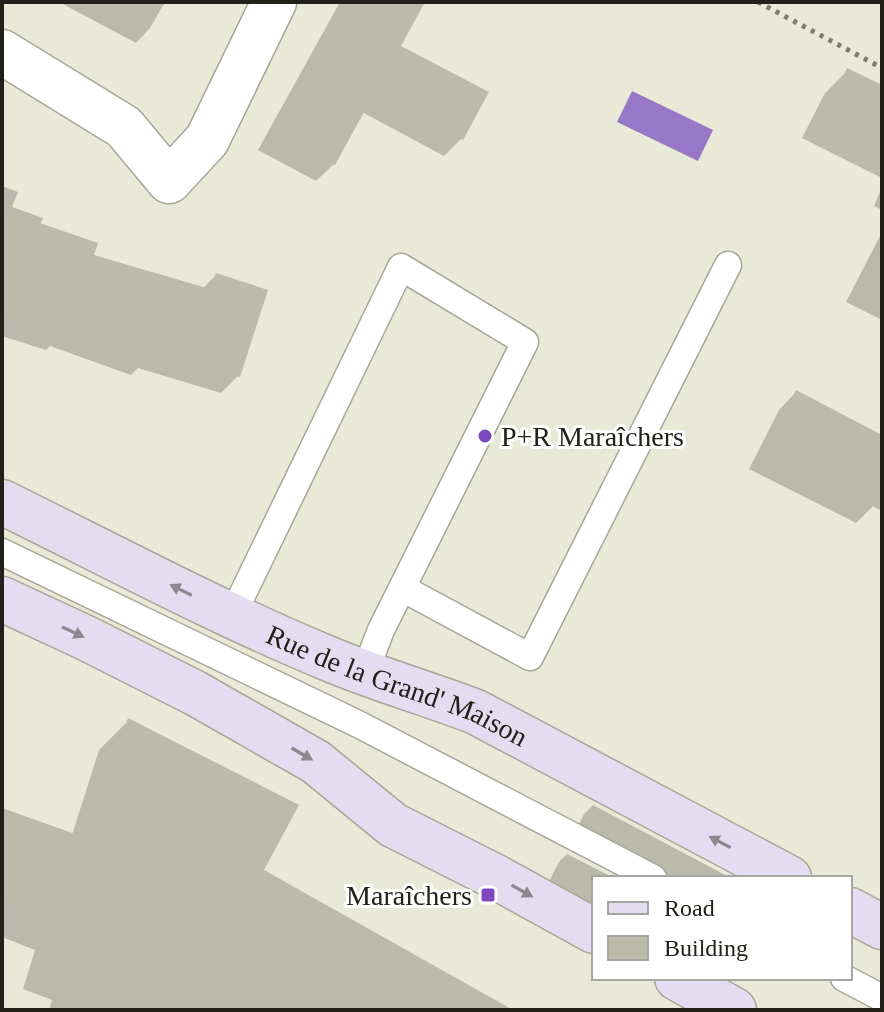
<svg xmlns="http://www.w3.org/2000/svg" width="884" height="1012" font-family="'Times New Roman',serif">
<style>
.water{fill:#9777c6}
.shadow{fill:#0003}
.building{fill:#bcbbaa}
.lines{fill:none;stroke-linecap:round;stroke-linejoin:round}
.lane-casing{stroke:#a8a797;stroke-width:29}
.street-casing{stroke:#a8a797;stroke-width:47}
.secondary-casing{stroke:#a8a797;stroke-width:47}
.path{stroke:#7c7c70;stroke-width:5;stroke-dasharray:4 6;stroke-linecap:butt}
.lane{stroke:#fff;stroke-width:26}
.street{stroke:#fff;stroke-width:44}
.secondary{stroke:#e4dcf0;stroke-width:44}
.oneway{fill:#8c8890}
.poi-dot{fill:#7d47be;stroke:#fff;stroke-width:3}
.labels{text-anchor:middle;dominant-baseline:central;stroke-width:6;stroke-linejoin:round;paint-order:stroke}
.poi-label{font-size:28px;fill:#21211a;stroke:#fff;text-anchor:start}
.street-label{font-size:28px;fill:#21211a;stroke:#fff}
</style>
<rect width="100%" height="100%" fill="#e9e9d7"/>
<path class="water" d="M632,91L713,130L698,161L617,122Z"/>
<path class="shadow" d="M59,2H165L150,28L136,43Z
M340,2H423L398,47L462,138L444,156L362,112L334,164L316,181L258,150Z
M848,70L882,87V178L802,138L825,93Z
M2,186L18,192L12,207L43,218L40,225L91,257L202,289L216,275L238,376L221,393L138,368L131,375L50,346L46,350L2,336Z
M882,187V210L874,206Z
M882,232V320L846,302Z
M796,392L882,437V489L873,506L856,523L749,469L779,410Z
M128,721L262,871L509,1010H49L52,1000L23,989L35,950L2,937V809L72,835L99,750Z
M593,805L731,878H657L575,832L584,814Z
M567,854L614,878H594V916L545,889L559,862Z"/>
<path class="building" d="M357,2H425L401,46L489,92L463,140L375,92L335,165L273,132L327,35L336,40Z
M847,68L882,85V143L824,115Z
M2,210L98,243L94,255L210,289L216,273L268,290L240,377L152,351L150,359L66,330L65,334L2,314Z
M796,390L882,435V511L765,452Z
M128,718L299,805L264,870L513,1010H112L73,995L80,971L51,960L63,921L2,897V808L89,839Z"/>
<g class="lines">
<defs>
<path id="lane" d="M2,552L360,725L653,878
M402,588L530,657L728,265
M232,616L401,267L525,342L381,630L364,674
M844,978L882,998"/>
<path id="street" d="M2,52L124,127L169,181L207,140L274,2"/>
<g id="secondary">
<path id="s1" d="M2,502C110,555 216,612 327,658C376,679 427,693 476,712L789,878"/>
<path d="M2,599L86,638L195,693L316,762L393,825L496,877L594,931"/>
<path d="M850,910L882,927"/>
<path d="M677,978L734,1010"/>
</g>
</defs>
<use href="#lane" class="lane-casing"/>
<use href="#street" class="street-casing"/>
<use href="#secondary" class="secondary-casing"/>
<path class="path" d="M758,2L882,68"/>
<use href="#lane" class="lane"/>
<use href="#street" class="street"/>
<use href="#secondary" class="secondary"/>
</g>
<defs><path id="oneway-solid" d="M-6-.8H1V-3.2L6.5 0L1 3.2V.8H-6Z" transform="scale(2)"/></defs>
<g class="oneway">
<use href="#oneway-solid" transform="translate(181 590) rotate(-154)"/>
<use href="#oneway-solid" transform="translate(73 632) rotate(25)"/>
<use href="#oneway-solid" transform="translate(302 754) rotate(30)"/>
<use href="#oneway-solid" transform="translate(720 842) rotate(-152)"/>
<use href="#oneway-solid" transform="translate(522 891) rotate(29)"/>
</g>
<g class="poi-dot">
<circle cx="485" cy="436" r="8"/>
<rect x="480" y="887" width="16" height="16" rx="4"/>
</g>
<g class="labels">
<g class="poi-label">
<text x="501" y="436">P+R Maraîchers</text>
<text x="472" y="895" text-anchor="end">Maraîchers</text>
</g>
<g class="street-label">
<text stroke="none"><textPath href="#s1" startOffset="436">Rue de la Grand' Maison</textPath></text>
</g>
</g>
<rect width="884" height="1012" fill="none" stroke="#21211a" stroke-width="8"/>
<rect x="592" y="876" width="260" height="104" fill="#ffffff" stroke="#a6a6a3" stroke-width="2"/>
<rect x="608" y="902" width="40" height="12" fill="#e4dcf0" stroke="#a6a6a3" stroke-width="2"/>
<text x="664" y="916" font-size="24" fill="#21211a">Road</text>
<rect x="608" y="936" width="40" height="24" fill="#bcbbaa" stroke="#a6a6a3" stroke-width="2"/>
<text x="664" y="956" font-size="24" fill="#21211a">Building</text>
</svg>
